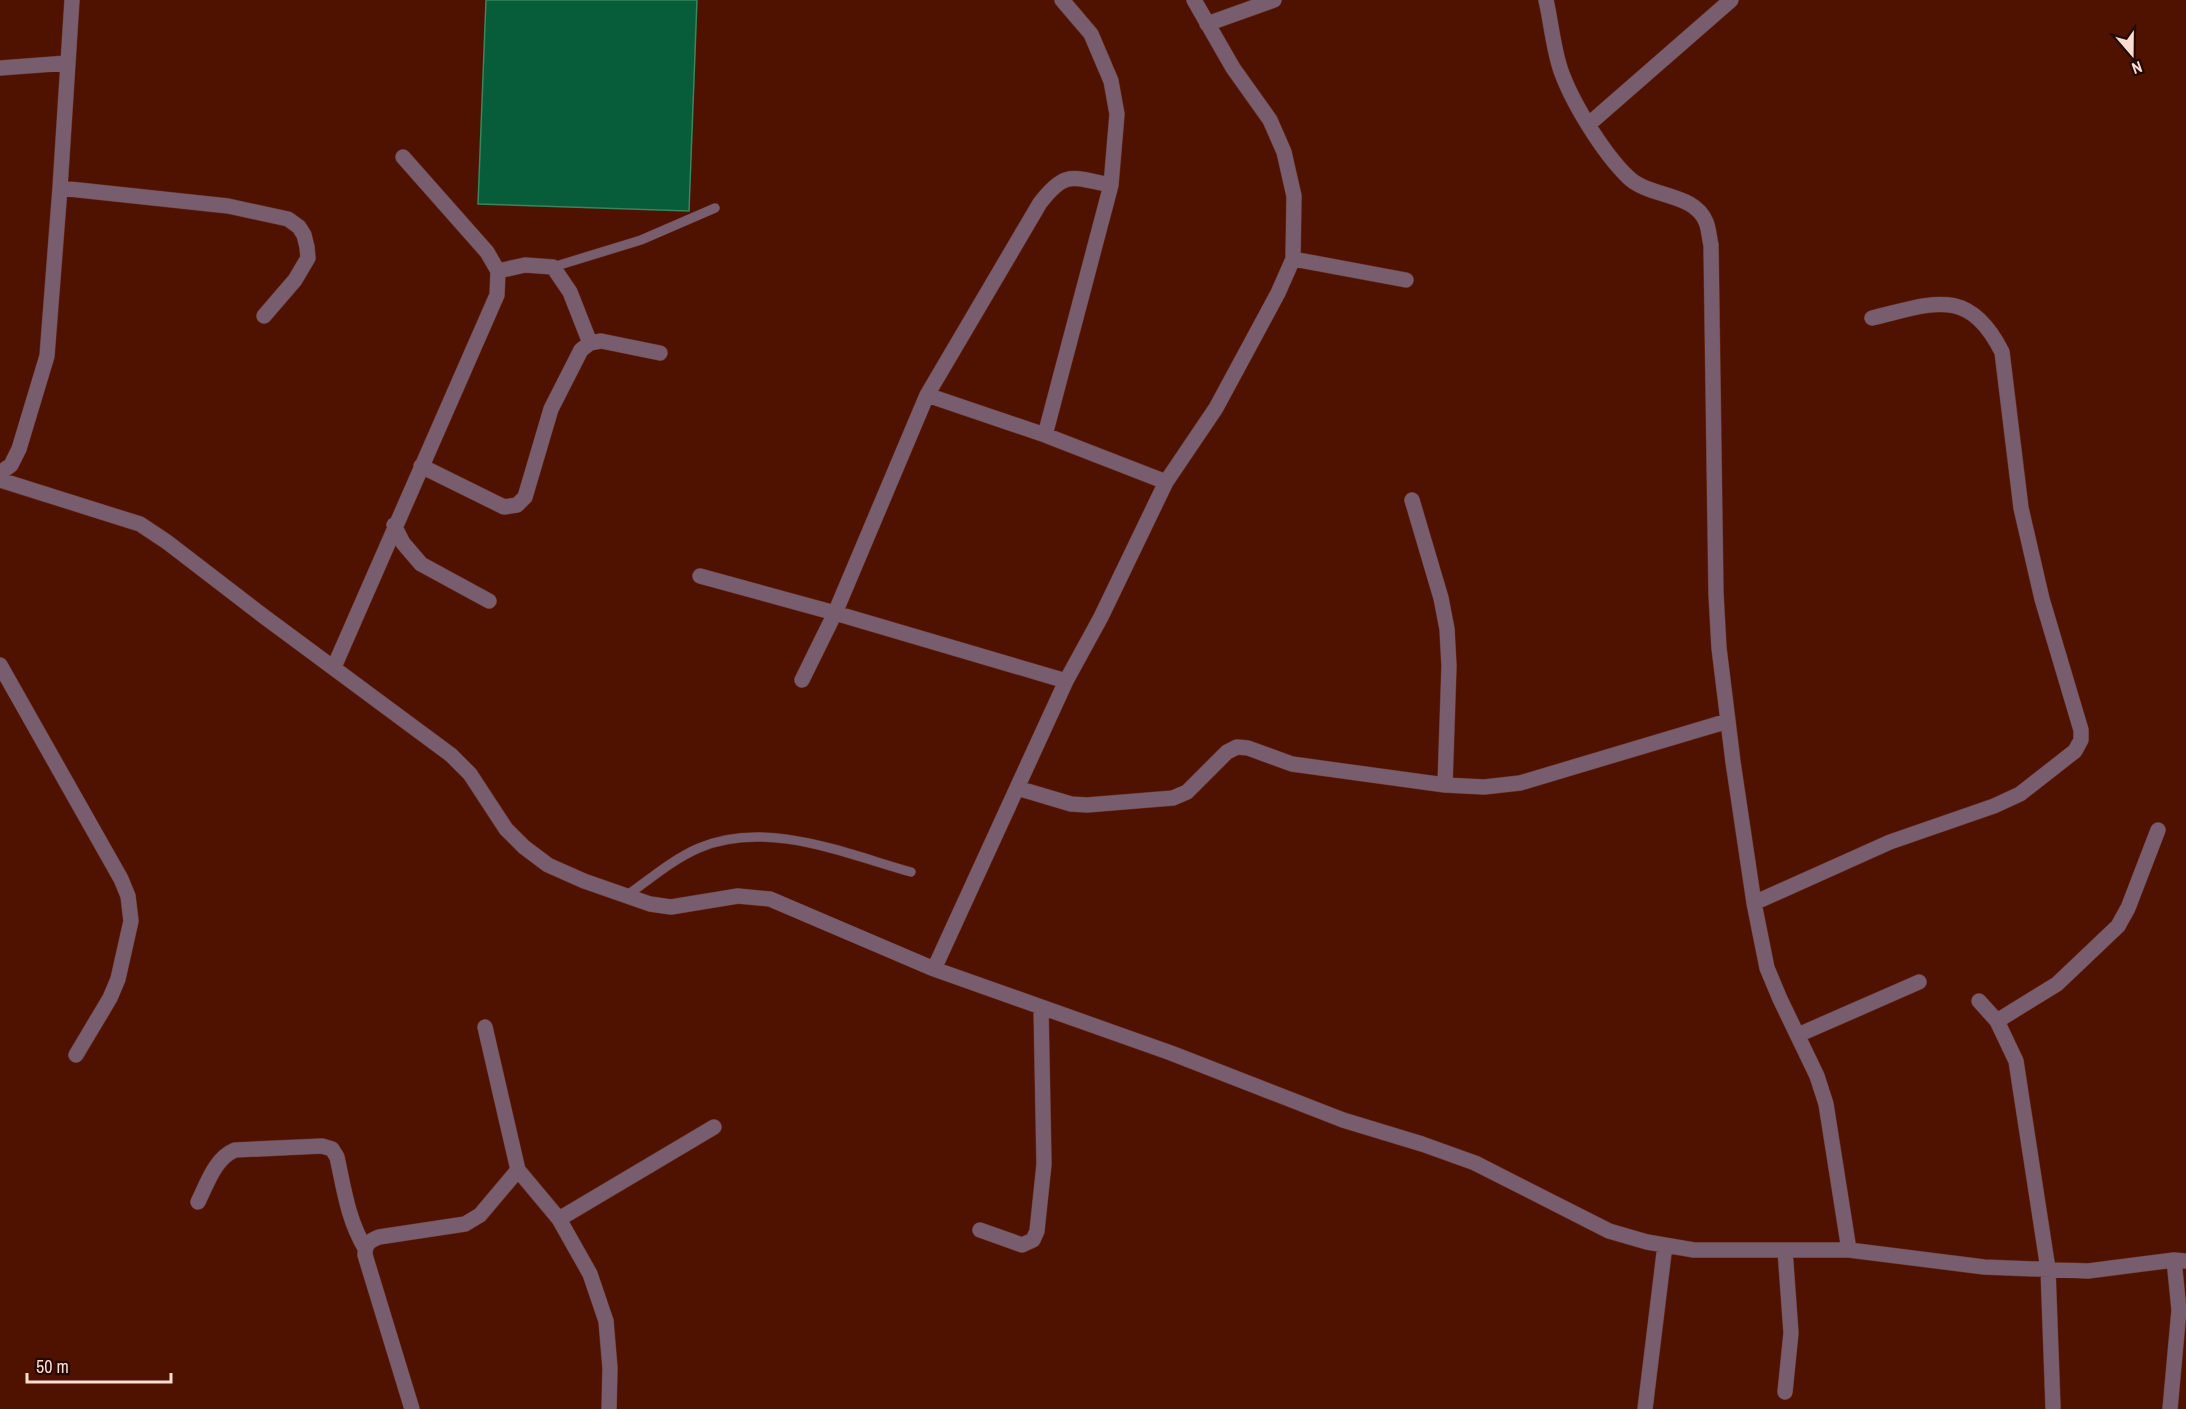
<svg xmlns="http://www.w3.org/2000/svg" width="2186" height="1409" font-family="'Archivo Narrow',sans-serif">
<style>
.building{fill:#075d3a;stroke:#3a845e;stroke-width:1.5}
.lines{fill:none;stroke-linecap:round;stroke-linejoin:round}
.lane-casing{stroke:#6b3222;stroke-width:10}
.street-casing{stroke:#6b3222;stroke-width:16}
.lane{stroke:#785d6f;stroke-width:9}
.street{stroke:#785d6f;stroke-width:15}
</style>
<rect width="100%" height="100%" fill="#4f1200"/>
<path class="building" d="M486,0H697L689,211L478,204Z"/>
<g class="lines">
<defs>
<path id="lane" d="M553,267L641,240L715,208
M626,896C649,880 673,859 699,848C766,819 846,854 911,872"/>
<path id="street" d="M1546,0C1551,22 1553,46 1560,68C1571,101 1603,153 1628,177C1649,198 1694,192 1706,222C1709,229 1709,237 1711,245L1716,594L1719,648L1733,762L1754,903L1767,968L1780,999L1817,1076L1826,1104L1849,1250
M1207,24L1274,0
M0,68L67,63
M1589,124L1731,0
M60,188L228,206L288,219L299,227L304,235L307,247L308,258L295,280L264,316
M1293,259L1406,280
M498,271L525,265L553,267L570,292L590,343
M927,395L1045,435L1166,482
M1045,435L1111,185L1117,114L1111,81L1091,34L1062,0
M421,466L504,507L517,505L525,497L551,409L581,350L590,343L601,341L660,353
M0,473L11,465L19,449L47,356L60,188L72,0
M0,480L140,524L167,542L262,615L451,755L470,774L506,829L524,847L548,865L584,881L650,904L671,907L738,896L770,899L934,969L1171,1053L1343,1120L1422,1144L1475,1163L1609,1231L1647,1242L1694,1250H1849L1984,1267L2088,1271L2174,1260L2186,1261
M1412,500L1441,598L1447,629L1449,666L1445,785
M394,525L403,543L421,564L489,601
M700,576L835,613L1066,681
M0,665L121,879L128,896L131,921L118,979L110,998L76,1055
M334,667L497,295L498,271L487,252L403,157
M802,680L835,613L927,395L1040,203C1066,169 1073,178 1111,185
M1017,788L1071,804L1087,805L1173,798L1187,792L1227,752L1237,747L1248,748L1292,764L1445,785L1484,787L1520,783L1728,721
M1754,903L1890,842L1994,806L2020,794L2075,751L2081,740V730L2042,599L2021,508L2002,352C1968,285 1932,304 1872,318
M934,969L1066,681L1101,617L1166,482L1216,408L1278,293L1293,259L1294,196L1284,152L1270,120L1233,68L1194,0
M1979,1001L1997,1021L2016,1061L2048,1269L2053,1407
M1997,1021L2057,984L2118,926L2128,908L2158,830
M485,1027L518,1170L559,1219L590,1274L606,1321L610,1368L609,1409
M1798,1035L1919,982
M198,1202C207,1184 215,1158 235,1150L322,1146L332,1149L337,1157C344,1189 348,1220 365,1248
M559,1219L714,1127
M980,1230L1022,1245L1033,1240L1037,1231L1044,1164L1041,1007
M1785,1392L1791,1333L1785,1250
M412,1409L365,1255C365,1244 369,1241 379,1237L465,1224L480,1215L518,1170
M1645,1409L1665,1245
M2170,1409L2179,1310L2174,1260"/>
</defs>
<use href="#lane" class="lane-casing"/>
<use href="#street" class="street-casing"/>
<use href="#lane" class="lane"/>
<use href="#street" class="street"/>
</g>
<g transform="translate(2132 54) rotate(160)" stroke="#240a03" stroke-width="4.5" paint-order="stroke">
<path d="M0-4.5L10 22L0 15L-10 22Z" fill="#fdddd3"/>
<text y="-9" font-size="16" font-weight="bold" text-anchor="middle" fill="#fdddd3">N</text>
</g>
<path d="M27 1373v9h144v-9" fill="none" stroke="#fdddd3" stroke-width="3"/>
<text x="36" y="1373" font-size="18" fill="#fdddd3" stroke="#240a03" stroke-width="4.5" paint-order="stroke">50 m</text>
</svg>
